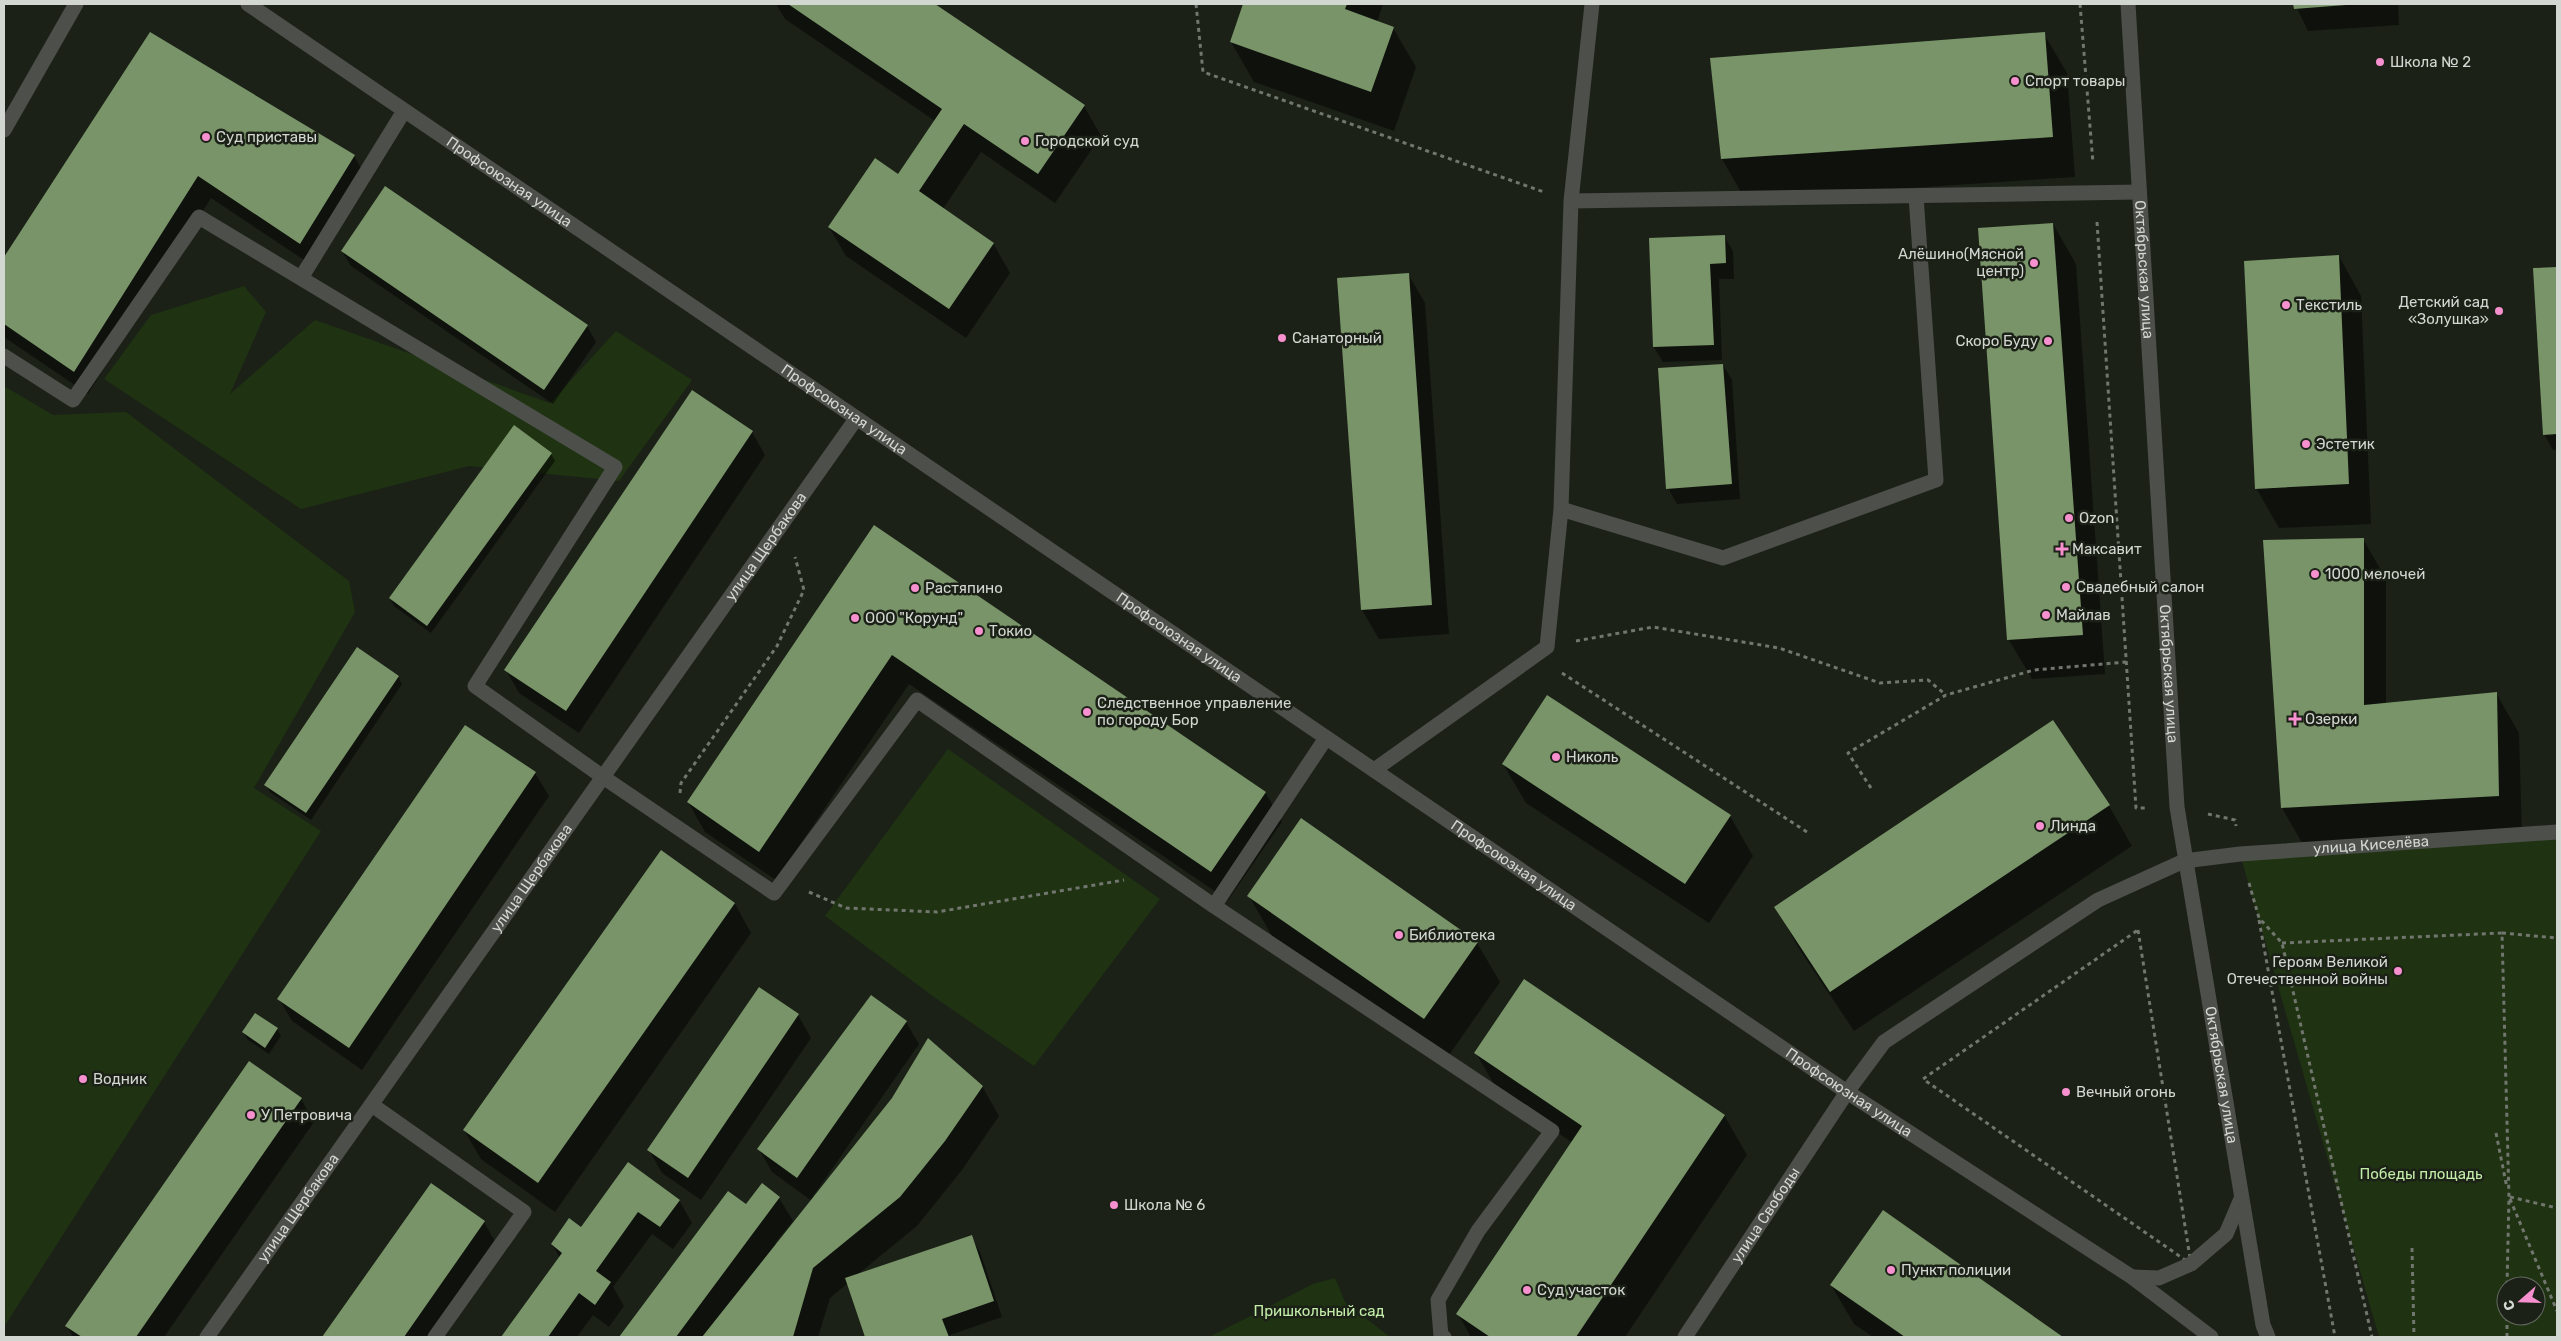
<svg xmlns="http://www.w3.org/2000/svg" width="2561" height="1341" font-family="Rubik,sans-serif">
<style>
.green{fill:#1f3212;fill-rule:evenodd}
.shadow{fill:#0007}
.building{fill:#799468}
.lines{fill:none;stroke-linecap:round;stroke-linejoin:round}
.path{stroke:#71766e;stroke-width:3;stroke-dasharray:4 4;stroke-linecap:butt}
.service{stroke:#4c4f4a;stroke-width:15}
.minor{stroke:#4c4f4a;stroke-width:15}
.tertiary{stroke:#4c4f4a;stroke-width:15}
.poi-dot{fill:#f790ce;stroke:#1b2117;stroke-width:2}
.labels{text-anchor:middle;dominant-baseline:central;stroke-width:5;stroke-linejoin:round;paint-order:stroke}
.poi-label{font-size:15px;fill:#d3d7d1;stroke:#1b2117;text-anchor:start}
.street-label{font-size:15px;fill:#d3d7d1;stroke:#1b2117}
.park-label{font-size:15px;fill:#c2eca8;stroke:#1b2117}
</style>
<rect width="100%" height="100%" fill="#1b2117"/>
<path class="green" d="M244,286L266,312L230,394L315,320L550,403L616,331L692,380L619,481L469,466L301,509L104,379L151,315Z
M4,386L53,415L126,412L349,581L355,612L254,788L321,831L4,1327Z
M948,749L1160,899L1034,1066L934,997L825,916Z
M2557,837V1337H2379L2240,854ZM2506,1286H2536V1316H2506Z
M1335,1278L1345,1302L1390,1337H1209L1313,1284Z"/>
<path class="shadow" d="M776,4H933L1084,106L1101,136L1055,203L981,152L943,209L993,243L1010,273L966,338L846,256L829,227L898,175L935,121L785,19Z
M1245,4H1383L1377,22L1393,28L1416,67L1394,131L1254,82L1231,42Z
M2295,4H2398L2399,25L2308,31Z
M150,34L354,156L367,178L313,266L211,198L88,394L4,337V259Z
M2044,34L2067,73L2075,177L1745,199L1722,159L1712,59Z
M2053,224L2076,264L2105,674L2032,679L2009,640Z
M1724,236L1733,251L1734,279H1719L1722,360L1663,362L1654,347Z
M342,251L587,326L596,342L553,404L351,266Z
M2339,256L2361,296L2371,524L2279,528L2256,488Z
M2557,268V450H2553L2544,434L2535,270Z
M1408,274L1425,303L1449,634L1379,639L1362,610Z
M1723,365L1732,380L1740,499L1677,504L1668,488Z
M752,432L765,455L579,733L519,693L506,670Z
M551,454L555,461L431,633L394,606L390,598Z
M875,527L1265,792L1282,822L1228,900L909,684L776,880L705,832L688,802Z
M2363,539L2386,579V704L2496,693L2519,733L2522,835L2305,848L2282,808Z
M398,677L402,684L311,820L270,792L266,785Z
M2053,722L2109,806L2132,846L1854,1031L1798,947L1776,907Z
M466,726L535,773L549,796L362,1070L292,1021L279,999Z
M1503,764L1730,816L1753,856L1709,923L1526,803Z
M661,852L735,904L751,933L555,1212L481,1159L464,1130Z
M1249,896L1477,943L1500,982L1447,1058L1272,936Z
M798,1015L811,1038L701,1200L662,1173L649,1150Z
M906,1022L919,1044L813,1196L815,1198L982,1086L999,1116L962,1170L917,1226L857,1275L971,1237L980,1252L1002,1317L950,1335L951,1337H867L848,1283L830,1298L818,1337H620L728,1192L746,1206L779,1198L793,1221L775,1243L777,1245L812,1201L772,1172L759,1149Z
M277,1029L281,1036L269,1054L248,1040L243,1032Z
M1476,1053L1724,1115L1747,1155L1625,1337H1471L1458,1314L1573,1143L1499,1093Z
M301,1099L314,1122L164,1337H73L67,1326Z
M628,1164L679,1200L692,1223L673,1249L652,1234L613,1287L624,1306L609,1327L593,1315L577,1337H503L560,1258L552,1244L581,1228Z
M431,1184L484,1222L501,1252L441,1337H324Z
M1883,1211L2061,1337H1873L1854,1324L1831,1285Z"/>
<path class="building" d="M788,4H935L1085,105L1038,174L964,124L919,191L994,243L949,309L828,227L875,158L898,174L942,109Z
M1243,4H1347L1345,9L1394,27L1371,92L1230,42Z
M2293,4H2346V5L2294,9Z
M150,32L355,155L300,244L198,176L74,372L4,324V257Z
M2045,32L2053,137L1721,159L1710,58Z
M385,186L588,325L544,390L341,251Z
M2053,223L2083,635L2007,640L1978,228Z
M1725,235L1726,263L1710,264L1714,345L1653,347L1649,238Z
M2339,255L2349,484L2255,489L2244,261Z
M2557,267V434L2543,435L2533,268Z
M1409,273L1432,605L1361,610L1337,278Z
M1723,364L1732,484L1666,489L1658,368Z
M692,390L753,431L566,711L504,670Z
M514,425L552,453L427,626L389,598Z
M874,525L1266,792L1211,872L892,655L759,852L687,802Z
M2364,538V705L2497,692L2499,796L2281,808L2263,540Z
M357,647L399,676L306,813L264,785Z
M1547,695L1731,815L1685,884L1502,764Z
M2053,720L2110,805L1830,992L1774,907Z
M465,725L536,772L349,1048L277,999Z
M1301,818L1478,942L1424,1019L1247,896Z
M661,850L735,903L538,1183L463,1130Z
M1524,979L1725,1115L1576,1337H1490L1456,1314L1582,1126L1474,1053Z
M759,987L799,1014L688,1178L647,1150Z
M871,995L907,1021L797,1178L757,1149Z
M255,1013L278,1028L265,1048L242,1032Z
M928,1038L983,1086L945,1141L900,1197L813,1268L793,1337H702L892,1098Z
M249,1061L302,1098L136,1337H82L65,1326Z
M628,1162L680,1200L660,1227L638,1212L596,1271L611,1282L595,1305L579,1293L548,1337H501L562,1253L551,1244L569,1218L581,1227Z
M431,1183L485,1221L404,1337H322Z
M762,1183L780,1197L676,1337H619L728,1191L746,1204Z
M1883,1210L2063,1337H1905L1830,1285Z
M972,1235L994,1301L942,1319L949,1337H865L845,1278Z"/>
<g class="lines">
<path class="path" d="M1196,4L1203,72L1544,192
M2080,4L2093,163
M2097,222L2136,808H2148
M1576,641L1653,627L1779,648L1880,683L1928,680L1946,695
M1562,673L1807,832
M1871,788L1848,753L1946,695L2034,670L2126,662
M680,793L681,783L777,646L804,590L795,557
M2208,814L2235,820L2236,826
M2249,883L2259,918L2282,943L2372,1337
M809,892L846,908L937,912L1124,880
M2259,920L2335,1337
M2138,930L2191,1264L1923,1079Z
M2502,933L2557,938
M2282,943L2502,933L2509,1197L2507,1286
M2496,1133L2507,1188
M2510,1197L2557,1208
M2510,1199L2557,1311
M2412,1248L2414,1337
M2507,1337V1316"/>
<path class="service" d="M1571,201L2139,192
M301,278L404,111
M4,356L73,400L199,217L615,467L475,686L603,777L774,893L917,700L1214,906
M1561,509L1723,558L1936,480L1916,196
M1326,738L1214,906L1552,1131L1478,1231L1438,1300L1441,1336L1444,1337
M1374,770L1547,647L1561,509L1571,201L1592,4
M372,1105L524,1212L435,1337"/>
<g class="minor">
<path id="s1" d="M248,4L1847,1092L2132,1277L2211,1337"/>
<path id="s2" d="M2128,4L2177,807L2263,1325L2268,1337"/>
<path d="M2132,1277L2159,1278L2191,1264L2226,1234L2241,1199"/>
<path id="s3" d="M207,1337L856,419"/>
<path id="s4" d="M1685,1337L1847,1092L1884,1042L2098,900L2184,861L2240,854L2557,832"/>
</g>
<path class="tertiary" d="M4,130L76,4"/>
</g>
<g class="poi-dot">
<circle cx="2380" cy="62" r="5"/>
<circle cx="2015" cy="81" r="5"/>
<circle cx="206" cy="137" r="5"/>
<circle cx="1025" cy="141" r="5"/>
<circle cx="2034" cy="263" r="5"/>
<circle cx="2286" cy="305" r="5"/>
<circle cx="2499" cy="311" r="5"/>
<circle cx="1282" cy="338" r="5"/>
<circle cx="2048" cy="341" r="5"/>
<circle cx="2306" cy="444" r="5"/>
<circle cx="2069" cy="518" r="5"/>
<path d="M2059.5 541.5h5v5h5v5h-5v5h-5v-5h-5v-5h5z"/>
<circle cx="2315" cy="574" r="5"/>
<circle cx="2066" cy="587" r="5"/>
<circle cx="915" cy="588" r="5"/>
<circle cx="2046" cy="615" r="5"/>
<circle cx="855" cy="618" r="5"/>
<circle cx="979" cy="631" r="5"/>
<circle cx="1087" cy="712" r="5"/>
<path d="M2292.5 711.5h5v5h5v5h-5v5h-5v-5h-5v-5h5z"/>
<circle cx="1556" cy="757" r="5"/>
<circle cx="2040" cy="826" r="5"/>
<circle cx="1399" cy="935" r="5"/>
<circle cx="2398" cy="971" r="5"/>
<circle cx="83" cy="1079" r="5"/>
<circle cx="2066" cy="1092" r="5"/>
<circle cx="251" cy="1115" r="5"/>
<circle cx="1114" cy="1205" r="5"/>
<circle cx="1891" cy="1270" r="5"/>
<circle cx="1527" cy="1290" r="5"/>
</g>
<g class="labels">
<g class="poi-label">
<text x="2390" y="62">Школа № 2</text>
<text x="2025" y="81">Спорт товары</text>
<text x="216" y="137">Суд приставы</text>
<text x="1035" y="141">Городской суд</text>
<text x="2024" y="254" text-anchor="end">Алёшино(Мясной<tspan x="2024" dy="17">центр)</tspan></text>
<text x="2489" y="302" text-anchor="end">Детский сад<tspan x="2489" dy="17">«Золушка»</tspan></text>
<text x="2296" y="305">Текстиль</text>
<text x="1292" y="338">Санаторный</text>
<text x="2038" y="341" text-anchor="end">Скоро Буду</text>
<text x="2316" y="444">Эстетик</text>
<text x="2079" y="518">Ozon</text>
<text x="2072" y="549">Максавит</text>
<text x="2325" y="574">1000 мелочей</text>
<text x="2076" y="587">Свадебный салон</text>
<text x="925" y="588">Растяпино</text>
<text x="2056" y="615">Майлав</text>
<text x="865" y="618">ООО "Корунд"</text>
<text x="989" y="631">Токио</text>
<text x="1097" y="703">Следственное управление<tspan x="1097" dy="17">по городу Бор</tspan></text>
<text x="2305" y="719">Озерки</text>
<text x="1566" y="757">Николь</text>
<text x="2050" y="826">Линда</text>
<text x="1409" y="935">Библиотека</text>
<text x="2388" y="962" text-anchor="end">Героям Великой<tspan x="2388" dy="17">Отечественной войны</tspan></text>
<text x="93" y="1079">Водник</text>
<text x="2076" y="1092">Вечный огонь</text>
<text x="261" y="1115">У Петровича</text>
<text x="1124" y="1205">Школа № 6</text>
<text x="1901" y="1270">Пункт полиции</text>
<text x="1537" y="1290">Суд участок</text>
</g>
<g class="street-label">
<text stroke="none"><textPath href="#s1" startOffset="316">Профсоюзная улица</textPath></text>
<text stroke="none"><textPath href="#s2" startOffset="266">Октябрьская улица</textPath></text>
<text stroke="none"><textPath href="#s1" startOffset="721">Профсоюзная улица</textPath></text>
<text stroke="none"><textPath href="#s3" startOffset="968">улица Щербакова</textPath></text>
<text stroke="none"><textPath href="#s1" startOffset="1126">Профсоюзная улица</textPath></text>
<text stroke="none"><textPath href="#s2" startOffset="671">Октябрьская улица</textPath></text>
<text stroke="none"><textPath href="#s4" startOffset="895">улица Киселёва</textPath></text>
<text stroke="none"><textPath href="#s1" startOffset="1531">Профсоюзная улица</textPath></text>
<text stroke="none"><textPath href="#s3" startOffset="562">улица Щербакова</textPath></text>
<text stroke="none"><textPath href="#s2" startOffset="1076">Октябрьская улица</textPath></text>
<text stroke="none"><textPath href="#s1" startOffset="1936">Профсоюзная улица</textPath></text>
<text stroke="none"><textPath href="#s3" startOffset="158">улица Щербакова</textPath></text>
<text stroke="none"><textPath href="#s4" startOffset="146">улица Свободы</textPath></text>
</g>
<g class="park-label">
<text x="2421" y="1174">Победы площадь</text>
<text x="1319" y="1311">Пришкольный сад</text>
</g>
</g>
<rect width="2561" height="1341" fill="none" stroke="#d3d7d1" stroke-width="10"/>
<g transform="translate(2521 1301) rotate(250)"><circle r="24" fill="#1b2117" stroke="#656a61"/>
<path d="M0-4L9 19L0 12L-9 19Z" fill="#f790ce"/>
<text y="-8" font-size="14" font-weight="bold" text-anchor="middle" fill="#d3d7d1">С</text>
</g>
</svg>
